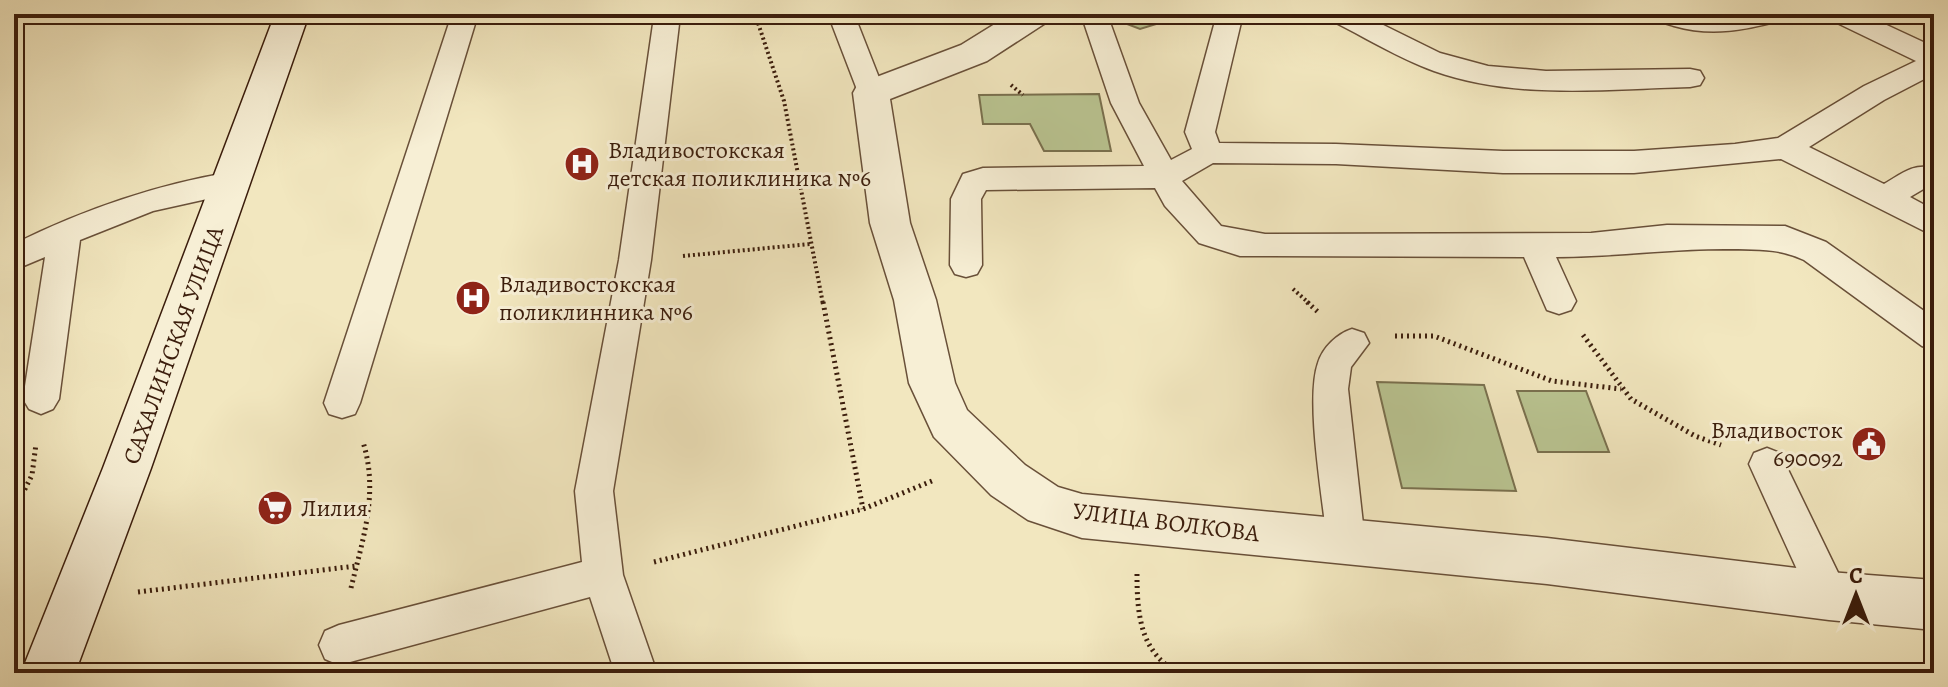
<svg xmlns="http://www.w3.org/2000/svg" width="1948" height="687" font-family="Alegreya,serif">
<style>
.green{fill:#bac592;stroke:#7a714f;stroke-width:2}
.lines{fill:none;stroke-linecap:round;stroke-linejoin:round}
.service-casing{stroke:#695039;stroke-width:3}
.minor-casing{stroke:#695039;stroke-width:3}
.secondary-casing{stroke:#3b1d0c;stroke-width:3}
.path-far1{stroke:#3b1d0c;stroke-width:4;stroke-dasharray:2 3;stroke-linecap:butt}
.path{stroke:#3b1d0c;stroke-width:5;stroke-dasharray:2 4;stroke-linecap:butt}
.service{fill:#f7efd5;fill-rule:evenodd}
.minor{fill:#f7efd5;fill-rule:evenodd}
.secondary{fill:#f7efd5;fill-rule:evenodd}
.labels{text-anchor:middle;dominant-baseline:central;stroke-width:6;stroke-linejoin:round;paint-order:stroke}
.poi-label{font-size:24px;fill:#3b1d0c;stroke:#f7efd5;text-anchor:start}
.street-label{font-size:24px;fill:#3b1d0c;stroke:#f7efd5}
</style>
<rect width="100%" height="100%" fill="#f2e7bf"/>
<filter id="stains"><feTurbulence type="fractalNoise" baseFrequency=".0025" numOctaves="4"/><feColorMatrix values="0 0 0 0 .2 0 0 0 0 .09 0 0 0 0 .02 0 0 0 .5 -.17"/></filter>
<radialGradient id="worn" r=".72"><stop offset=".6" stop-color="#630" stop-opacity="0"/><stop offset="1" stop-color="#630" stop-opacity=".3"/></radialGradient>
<path class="green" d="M1124,14H1189L1140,29L1127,24Z
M1099,94L1111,151H1044L1030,124H983L979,95Z
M1377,382L1484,385L1516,491L1402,488Z
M1517,391H1586L1609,452H1538Z"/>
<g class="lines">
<defs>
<path id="service" d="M452,14H478L360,403L355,414L342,418L329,414L324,403Z
M649,14H675L679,24L651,260L613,491L623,575L657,673H615L590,597L339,665L325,659L319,645L325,631L339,625L582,562L575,491L619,260L653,24Z
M828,14H854L885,93L881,100L871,103L861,100Z
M1081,14H1107L1139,103L1171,160L1192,149L1185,132L1217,14H1243L1215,132L1219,143L1336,144L1503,151H1634L1735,144L1778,138L1864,86L1916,61L1831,20L1827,14H1863L1934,47V74L1884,100L1809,147L1884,184C1900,175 1913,163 1932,168V184L1910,197L1934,210V236L1781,159L1634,173H1503L1336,164L1213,163L1182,181L1221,226L1265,234L1591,233L1667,225L1785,226L1826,242L1934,318V350L1922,346L1804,260C1776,247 1754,250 1724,249C1668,249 1612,257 1556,257L1576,301L1571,310L1559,314L1547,310L1524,257L1240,256L1199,243L1165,206L1155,188L986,190L981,199L982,265L977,274L966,277L955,274L950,265L951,199L963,174L983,168L1144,166L1111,103Z
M1326,14H1361L1440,53L1488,66L1546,71L1690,69L1700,71L1704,78L1700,85L1690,87C1605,89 1516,100 1434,71C1398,58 1365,37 1330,20Z
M1652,14H1787L1783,20C1745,30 1712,37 1674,26C1665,23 1657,22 1652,14Z
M232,172L243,175L247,183L243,191L153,211L80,240L59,399L53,409L41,414L29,409L23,399L45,257L14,270V244C83,210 154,185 232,172Z
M1352,329L1364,333L1369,343L1351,367L1348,389L1365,542L1360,554L1346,560L1332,554L1327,542C1323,499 1305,400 1318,363C1323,347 1337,334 1352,329Z
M1767,448L1780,453L1843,583L1849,596L1843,609L1829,615L1815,609L1749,464L1754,453Z"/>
<path id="minor" d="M1011,14H1052L1047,22L987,61L890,99L910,223L936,300L955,383L967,410L1025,465L1058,487L1082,494L1547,538L1829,572L1934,580V630L1829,620L1547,584L1082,538L1028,520L991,495L934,437L909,383L894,300L870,223L853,93L858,84L961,45Z"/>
<path id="secondary" d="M275,14H309L151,468L75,673H21L103,468Z"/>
</defs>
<use href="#service" class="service-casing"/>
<use href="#minor" class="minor-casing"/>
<use href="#secondary" class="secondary-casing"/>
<path class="path-far1" d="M755,14L784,101L823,304
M1011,85L1023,95
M683,256L810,244
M1293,289L1310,304"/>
<path class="path" d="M823,302L863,509
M1307,302L1318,312
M1583,335L1631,399L1695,436L1721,445
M1395,336H1434L1552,381L1621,389
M14,511L32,475L36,444
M654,562L863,509L932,481
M1137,574C1137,614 1140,653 1179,673
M351,588C363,538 379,493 363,442
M138,592L356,566"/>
<use href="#service" class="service"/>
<use href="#minor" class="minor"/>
<use href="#secondary" class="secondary"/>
</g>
<defs>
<symbol id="hospital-disc" viewBox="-11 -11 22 22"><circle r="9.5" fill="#8f2418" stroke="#f7efd5"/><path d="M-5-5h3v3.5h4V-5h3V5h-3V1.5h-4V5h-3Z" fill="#fff"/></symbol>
<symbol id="civic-disc" viewBox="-11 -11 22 22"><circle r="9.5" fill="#8f2418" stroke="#f7efd5"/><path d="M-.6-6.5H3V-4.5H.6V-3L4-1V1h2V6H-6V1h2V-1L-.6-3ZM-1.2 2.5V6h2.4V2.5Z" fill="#fff"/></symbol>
<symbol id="supermarket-disc" viewBox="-11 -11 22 22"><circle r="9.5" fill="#8f2418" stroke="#f7efd5"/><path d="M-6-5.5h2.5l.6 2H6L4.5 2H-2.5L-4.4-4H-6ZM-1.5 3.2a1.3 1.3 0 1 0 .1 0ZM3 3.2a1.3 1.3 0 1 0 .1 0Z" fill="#fff"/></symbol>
</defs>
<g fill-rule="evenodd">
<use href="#hospital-disc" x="562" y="144" width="40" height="40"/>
<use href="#hospital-disc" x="453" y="278" width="40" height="40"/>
<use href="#civic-disc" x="1849" y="424" width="40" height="40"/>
<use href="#supermarket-disc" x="255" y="488" width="40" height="40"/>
</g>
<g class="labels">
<g class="poi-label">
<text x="608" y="150">Владивостокская<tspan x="608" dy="28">детская поликлиника №6</tspan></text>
<text x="499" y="284">Владивостокская<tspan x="499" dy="28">поликлинника №6</tspan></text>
<text x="1843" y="430" text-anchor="end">Владивосток<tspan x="1843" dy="28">690092</tspan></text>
<text x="301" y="508">Лилия</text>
</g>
<g class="street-label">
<text transform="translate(173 345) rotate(-70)">САХАЛИНСКАЯ УЛИЦА</text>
<text transform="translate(1166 522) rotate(7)">УЛИЦА ВОЛКОВА</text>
</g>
</g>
<rect width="1948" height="687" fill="none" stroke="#f2e7bf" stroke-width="48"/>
<rect x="16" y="16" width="1916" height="655" fill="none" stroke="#3b1d0c" stroke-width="4"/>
<rect x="24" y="24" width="1900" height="639" fill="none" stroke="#3b1d0c" stroke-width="2"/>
<g transform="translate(1856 595)" stroke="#f7efd5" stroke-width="6" paint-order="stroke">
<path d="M0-6L14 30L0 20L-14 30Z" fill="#3b1d0c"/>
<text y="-12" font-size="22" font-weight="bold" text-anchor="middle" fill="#3b1d0c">С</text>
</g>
<rect width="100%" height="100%" filter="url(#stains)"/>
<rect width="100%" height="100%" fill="url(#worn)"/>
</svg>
